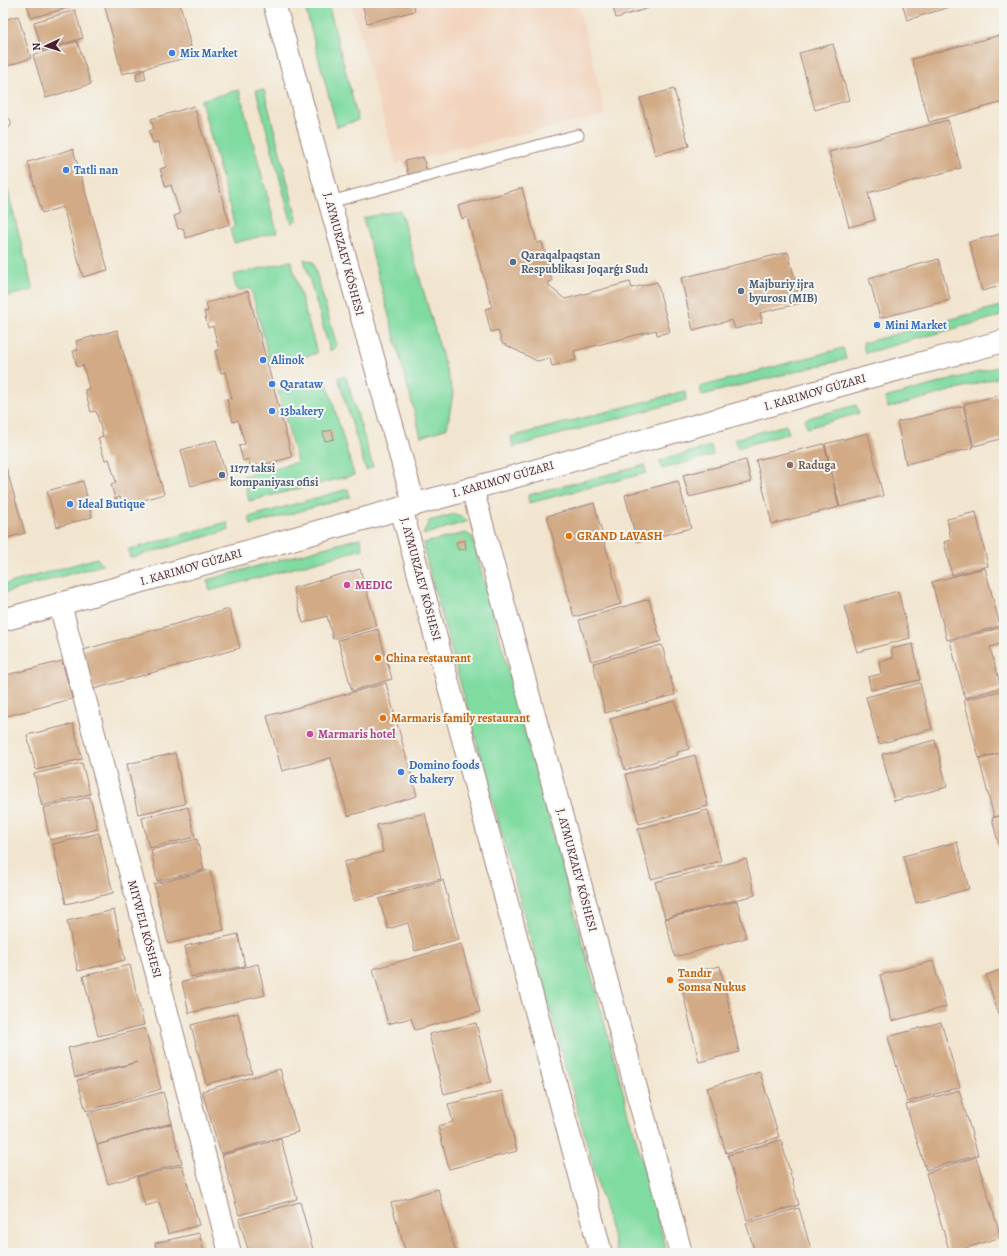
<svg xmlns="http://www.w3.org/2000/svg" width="1007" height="1256" font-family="Alegreya,serif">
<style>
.built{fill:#f2d4be}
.green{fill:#80dba1;stroke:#657d66}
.building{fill:#d2aa85}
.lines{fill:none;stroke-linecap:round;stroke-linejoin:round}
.service-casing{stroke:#9e827d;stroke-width:13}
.minor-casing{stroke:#9e827d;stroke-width:24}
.tertiary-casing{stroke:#9e827d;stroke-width:24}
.secondary-casing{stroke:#9e827d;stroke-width:24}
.service{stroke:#fff;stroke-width:11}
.minor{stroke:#fff;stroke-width:22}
.tertiary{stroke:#fff;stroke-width:22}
.secondary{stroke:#fff;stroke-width:22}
.shop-dot{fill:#3f7fe0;stroke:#f6f6f2;stroke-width:1.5}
.service-dot{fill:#5c6f8a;stroke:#f6f6f2;stroke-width:1.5}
.education-dot{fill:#8d6e63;stroke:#f6f6f2;stroke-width:1.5}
.food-dot{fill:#e8710a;stroke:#f6f6f2;stroke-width:1.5}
.hotel-dot{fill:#d1479c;stroke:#f6f6f2;stroke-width:1.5}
.labels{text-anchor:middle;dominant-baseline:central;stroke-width:4;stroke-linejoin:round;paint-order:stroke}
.shop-label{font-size:12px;font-weight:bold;fill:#366cbe;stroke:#f6f6f2;text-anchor:start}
.street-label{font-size:12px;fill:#4a1f2b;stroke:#f6f6f2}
.service-label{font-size:12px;font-weight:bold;fill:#4e5e75;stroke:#f6f6f2;text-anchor:start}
.education-label{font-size:12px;font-weight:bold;fill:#785e54;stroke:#f6f6f2;text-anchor:start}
.food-label{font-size:12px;font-weight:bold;fill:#c56008;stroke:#f6f6f2;text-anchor:start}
.hotel-label{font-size:12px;font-weight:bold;fill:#b23c85;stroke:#f6f6f2;text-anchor:start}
</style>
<rect width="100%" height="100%" fill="#f6f6f2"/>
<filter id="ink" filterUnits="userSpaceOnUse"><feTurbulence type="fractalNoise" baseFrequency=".025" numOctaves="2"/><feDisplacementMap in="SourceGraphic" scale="8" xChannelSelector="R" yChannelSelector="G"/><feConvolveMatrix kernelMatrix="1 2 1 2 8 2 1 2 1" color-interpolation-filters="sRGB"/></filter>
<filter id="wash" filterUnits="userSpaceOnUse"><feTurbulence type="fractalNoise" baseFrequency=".012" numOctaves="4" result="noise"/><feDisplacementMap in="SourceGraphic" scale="16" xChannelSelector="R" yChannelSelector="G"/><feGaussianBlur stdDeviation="0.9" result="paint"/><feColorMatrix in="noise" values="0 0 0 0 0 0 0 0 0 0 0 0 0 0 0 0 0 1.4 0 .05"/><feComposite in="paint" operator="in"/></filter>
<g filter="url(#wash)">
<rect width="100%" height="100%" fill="#f2e5cf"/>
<path class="built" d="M351,3H578L606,115L405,161L396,164Z"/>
<path class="green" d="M304,3H328L358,120L337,127Z
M239,90L277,232L234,243L230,229L235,227L201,100Z
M256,90H264L297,219L292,224Z
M3,172L33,290L3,297Z
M400,210L453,393L447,428L421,437L363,218Z
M304,259L313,262L337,346L330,351Z
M291,261L317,353L271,366L251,288L237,291L233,275Z
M1004,305V315L865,353L863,343Z
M843,348L846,359L702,395L700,387Z
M1004,365V376L888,408L885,398Z
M338,377H346L373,467L366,470Z
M326,380L354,475L249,501L243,476L297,462L278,391Z
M685,391L686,400L513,447L511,437Z
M856,405L859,413L807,428L805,419Z
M786,425L789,433L737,448L735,439Z
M711,446L713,455L662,469L659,461Z
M645,465L646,473L529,503L528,495Z
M348,489L350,497L251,525L249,517Z
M455,514L461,516L468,521L423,535L429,521Z
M227,522L229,530L130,558L128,550Z
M466,533L472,537L667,1253H617L424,551V543Z
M360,538L363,549L210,591L207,580Z
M97,558L102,565L3,593V585Z"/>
<g id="blocks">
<path class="building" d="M27,3H85L31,18Z
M104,3H180L193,56L122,74Z
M362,3H413L415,11L367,23Z
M612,3H648L649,8L616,18Z
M902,3H963L907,20Z
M75,10L83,38L42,50L34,22Z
M18,16L31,58L7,66L3,52V20Z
M1004,34V102L929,122L912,59Z
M77,41L91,84L46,98L33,55Z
M833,44L849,100L815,110L799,53Z
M144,70L146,79L137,81L136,73Z
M674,89L689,146L655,155L640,98Z
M194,106L230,224L186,238L183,228L178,229L174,216L180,214L171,185L166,187L160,169L166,167L158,142L153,143L149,131L154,129L151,119Z
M948,120L961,168L868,193L875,220L849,227L829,152Z
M73,149L108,270L83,277L63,207L42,213L28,162Z
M423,157L429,181L411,186L405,161Z
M522,188L537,243L542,242L552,281L548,282L550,287L565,299L630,282L632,288L657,282L670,332L657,335L656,330L574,351L576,360L552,366L550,358L537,361L502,343L498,330L491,332L485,309L492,307L467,217L462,219L458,206Z
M1004,233V285L982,291L969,242Z
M788,252L801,303L760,313L762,322L735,329L732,320L693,330L681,278Z
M939,259L950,300L880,318L869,278Z
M248,291L292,457L251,468L248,459L243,461L239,446L245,444L238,420L233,422L227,399L232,398L225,372L221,373L215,351L219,350L213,326L208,328L204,312L208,311L206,303Z
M117,330L164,494L123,506L120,497L115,499L111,484L116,482L109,459L105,460L98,438L103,436L96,411L91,412L85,390L89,388L83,365L77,367L73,351L78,350L76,341Z
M1004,394V438L974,446L964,404Z
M963,406L973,448L906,464L897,422Z
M332,430L334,439L325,441L323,432Z
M868,433L883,496L840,507L825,444Z
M216,440L226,476L191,486L181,450Z
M824,444L839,507L772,524L756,460Z
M3,457L25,533L3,539Z
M746,460L751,482L689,497L683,475Z
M83,481L92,517L57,527L47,491Z
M678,481L691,528L637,542L625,495Z
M594,503L621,604L574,617L547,516Z
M976,512L988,566L952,575L944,542L951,540L947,519Z
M465,540L466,549L458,550L456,542Z
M985,568L1000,626L947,640L932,582Z
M360,569L377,626L333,639L327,616L303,623L293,588Z
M898,591L910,638L857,652L844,606Z
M649,599L661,641L591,661L579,620Z
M229,609L240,648L94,689L83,650Z
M1003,627L1004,643L990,647L1001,688L965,698L950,641Z
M378,629L392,679L352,691L338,640Z
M913,644L920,680L871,690L868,677L881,674L879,662L893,658L891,649Z
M662,645L675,695L605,713L593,663Z
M62,661L72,699L3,717V676Z
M386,683L417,796L348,816L331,758L282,771L267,716Z
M920,683L932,729L879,744L866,697Z
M1004,690V752L979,758L964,700Z
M675,701L689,749L677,752L678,755L625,770L610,719Z
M73,724L82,759L36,770L27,735Z
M935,740L947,787L894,801L882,754Z
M1004,752V814L994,817L979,759Z
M175,753L185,804L138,814L127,764Z
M695,755L708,806L639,824L626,774Z
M82,763L90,794L42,806L34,774Z
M90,797L98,829L50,840L43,808Z
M188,807L195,837L149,848L142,818Z
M708,810L721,861L651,879L638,829Z
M425,813L441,879L354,901L344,862L383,852L377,825Z
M1004,815V863H1003L992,818Z
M99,833L113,893L66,904L53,844Z
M197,839L204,870L157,881L151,850Z
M957,842L969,889L916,903L903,856Z
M746,859L755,895L665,918L655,882Z
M210,870L224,930L168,944L154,884Z
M443,880L459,939L415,951L408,923L388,929L379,899Z
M737,901L746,938L675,957L665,919Z
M114,910L125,960L78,971L67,921Z
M238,934L245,966L191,977L185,946Z
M461,944L480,1012L415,1030L411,1018L388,1024L373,969Z
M933,961L946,1007L892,1021L880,975Z
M258,964L265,995L189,1013L182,982Z
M130,965L144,1025L98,1036L83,976Z
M720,966L739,1052L699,1062L679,975Z
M1004,969V1031L986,975Z
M238,1013L252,1073L206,1084L191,1025Z
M941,1022L960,1087L907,1102L888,1037Z
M476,1023L491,1082L444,1094L429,1034Z
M145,1028L161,1089L86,1111L77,1080L137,1062L75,1077L68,1048Z
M280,1069L298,1132L221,1154L202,1091Z
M760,1072L779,1137L726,1153L707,1088Z
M959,1090L978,1155L926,1170L906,1105Z
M502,1091L517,1151L449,1169L438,1126L453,1122L448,1104Z
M163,1092L172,1123L97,1145L88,1113Z
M171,1124L182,1163L108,1184L97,1145Z
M281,1139L297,1199L239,1215L222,1155Z
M781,1140L799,1205L747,1220L728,1155Z
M976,1157L1001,1237L950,1253L926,1173Z
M182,1165L199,1225L168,1234L159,1202L145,1206L137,1177Z
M438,1189L456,1253H424L423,1250L412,1253H406L391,1203Z
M300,1202L314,1253H249L239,1219Z
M799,1208L812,1253H755L746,1223Z
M199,1233L204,1253H157L155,1243Z"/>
</g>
</g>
<g filter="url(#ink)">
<use href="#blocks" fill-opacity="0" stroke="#9e827d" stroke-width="1"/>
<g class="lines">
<defs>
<path id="service" d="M3,122L5,123
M330,202L578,135"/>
<path id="minor" d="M60,604L230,1253"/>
<path id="tertiary" d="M274,3L414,504
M472,488L681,1253
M401,508L601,1253"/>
<path id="secondary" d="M3,620L862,379L1004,341"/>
</defs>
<use href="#service" class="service-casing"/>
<use href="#minor" class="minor-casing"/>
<use href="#tertiary" class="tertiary-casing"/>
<use href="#secondary" class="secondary-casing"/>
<use href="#service" class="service"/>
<use href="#minor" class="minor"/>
<use href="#tertiary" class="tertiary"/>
<use href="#secondary" class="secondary"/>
</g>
</g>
<g class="shop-dot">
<circle cx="172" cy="53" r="4"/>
<circle cx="66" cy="170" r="4"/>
<circle cx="877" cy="325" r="4"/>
<circle cx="263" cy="360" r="4"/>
<circle cx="272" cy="384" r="4"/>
<circle cx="272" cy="411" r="4"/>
<circle cx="70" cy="504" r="4"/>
<circle cx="401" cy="772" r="4"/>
</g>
<g class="service-dot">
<circle cx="513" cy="262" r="4"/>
<circle cx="741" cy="291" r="4"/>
<circle cx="222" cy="475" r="4"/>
</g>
<circle class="education-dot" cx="790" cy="465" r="4"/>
<g class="food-dot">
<circle cx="569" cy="536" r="4"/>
<circle cx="378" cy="658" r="4"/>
<circle cx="383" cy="718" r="4"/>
<circle cx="670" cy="980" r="4"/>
</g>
<g class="hotel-dot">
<circle cx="347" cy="585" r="4"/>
<circle cx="310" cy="734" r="4"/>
</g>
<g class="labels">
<g class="shop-label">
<text x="180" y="53">Mix Market</text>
<text x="74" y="170">Tatli nan</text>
<text x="885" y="325">Mini Market</text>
<text x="271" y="360">Alinok</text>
<text x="280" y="384">Qarataw</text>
<text x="280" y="411">13bakery</text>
<text x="78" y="504">Ideal Butique</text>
<text x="409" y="765">Domino foods<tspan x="409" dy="14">&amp; bakery</tspan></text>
</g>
<g class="street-label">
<text transform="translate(344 254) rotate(75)">J. AYMURZAEV KÓSHESI</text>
<text transform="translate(815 392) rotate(-16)">I. KARIMOV GÚZARI</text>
<text transform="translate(503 479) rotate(-16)">I. KARIMOV GÚZARI</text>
<text transform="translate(191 567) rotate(-16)">I. KARIMOV GÚZARI</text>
<text transform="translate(421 579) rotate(75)">J. AYMURZAEV KÓSHESI</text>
<text transform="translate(577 870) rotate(75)">J. AYMURZAEV KÓSHESI</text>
<text transform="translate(145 929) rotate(75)">MIYWELI KÓSHESI</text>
</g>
<g class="service-label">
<text x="521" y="255">Qaraqalpaqstan<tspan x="521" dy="14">Respublikası Joqarǵı Sudı</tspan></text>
<text x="749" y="284">Majburiy ijra<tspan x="749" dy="14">byurosı (MIB)</tspan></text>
<text x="230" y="468">1177 taksi<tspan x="230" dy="14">kompaniyası ofisi</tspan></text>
</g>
<g class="education-label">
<text x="798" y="465">Raduga</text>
</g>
<g class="food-label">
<text x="577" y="536">GRAND LAVASH</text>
<text x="386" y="658">China restaurant</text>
<text x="391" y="718">Marmaris family restaurant</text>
<text x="678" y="973">Tandır<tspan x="678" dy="14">Somsa Nukus</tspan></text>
</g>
<g class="hotel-label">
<text x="355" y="585">MEDIC</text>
<text x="318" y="734">Marmaris hotel</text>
</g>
</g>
<rect width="1007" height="1256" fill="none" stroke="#f6f6f2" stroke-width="16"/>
<g transform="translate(46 46) rotate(266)" stroke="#f6f6f2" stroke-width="3" paint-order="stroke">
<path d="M0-3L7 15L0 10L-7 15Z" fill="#4a1f2b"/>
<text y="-6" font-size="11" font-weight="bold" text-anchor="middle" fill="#4a1f2b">N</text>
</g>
</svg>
